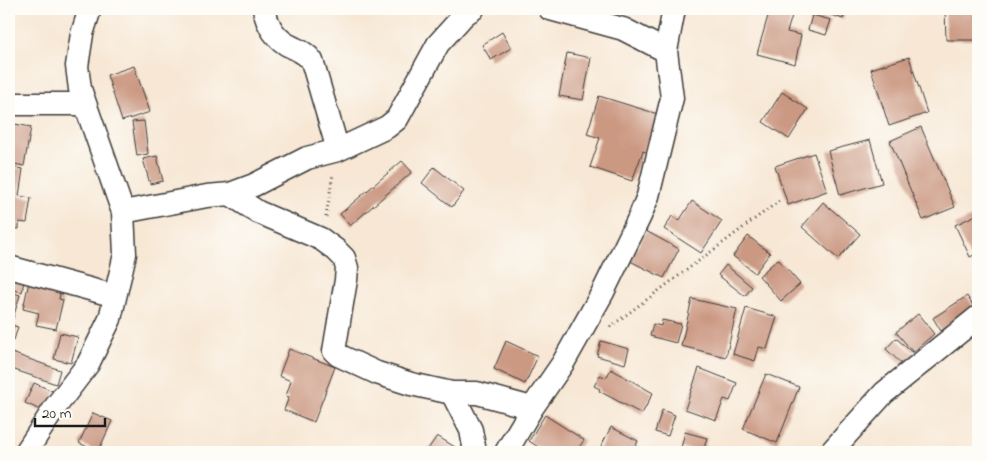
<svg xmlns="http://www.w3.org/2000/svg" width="987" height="461" font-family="'Indie Flower',sans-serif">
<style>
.building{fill:#cb9882}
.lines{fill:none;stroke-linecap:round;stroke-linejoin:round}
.minor-casing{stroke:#3d3a38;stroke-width:25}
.path{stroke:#3d3a38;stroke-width:3;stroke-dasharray:1 4;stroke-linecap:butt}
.minor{stroke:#fff;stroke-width:22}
</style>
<rect width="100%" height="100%" fill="#fdfcf7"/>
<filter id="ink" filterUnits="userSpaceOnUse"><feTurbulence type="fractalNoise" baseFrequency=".02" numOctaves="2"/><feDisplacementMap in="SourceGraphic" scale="10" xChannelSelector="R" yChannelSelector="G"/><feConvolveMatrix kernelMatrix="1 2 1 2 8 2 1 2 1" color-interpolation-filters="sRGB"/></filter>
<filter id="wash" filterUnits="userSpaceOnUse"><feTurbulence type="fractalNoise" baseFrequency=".0096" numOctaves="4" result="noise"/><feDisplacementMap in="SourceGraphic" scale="20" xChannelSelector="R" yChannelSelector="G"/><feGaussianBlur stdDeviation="1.12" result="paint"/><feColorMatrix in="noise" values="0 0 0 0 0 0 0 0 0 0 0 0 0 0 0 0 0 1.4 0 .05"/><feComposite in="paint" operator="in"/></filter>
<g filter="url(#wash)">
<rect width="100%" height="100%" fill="#f7e7d4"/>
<g id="blocks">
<path class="building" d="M770,9H794L787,32L801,35L795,64L757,54Z
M812,9H846L843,19Z
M945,9H976L977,40H946Z
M812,15L831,20L826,35L808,30Z
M502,32L511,48L491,60L482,45Z
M567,53L591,58L583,100L559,96Z
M909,57L927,113L889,126L871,69Z
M134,66L150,112L122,121L107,75Z
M782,92L808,109L789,139L763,122Z
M599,96L661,115L648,153L643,151L632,181L590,167L600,138L587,134Z
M144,121L148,154L137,156L132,122Z
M9,123L31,127L24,166L9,163Z
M921,127L955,207L923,220L890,141Z
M870,140L882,183L840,195L828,151Z
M814,153L827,191L788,205L775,166Z
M157,156L163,181L150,184L143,159Z
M402,161L412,172L350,226L340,214Z
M9,167L23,169L19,196L31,198L27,223L19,222V229L9,228Z
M434,167L464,191L452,207L422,183Z
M692,201L722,221L701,253L664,229L672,216L679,221Z
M823,202L860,234L838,259L802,227Z
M976,215L978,220V253L970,257L955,225Z
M646,231L679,249L664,278L630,261Z
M748,236L770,253L755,273L733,256Z
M778,259L800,284L781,301L759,276Z
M726,265L752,287L745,296L718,275Z
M9,272L25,275L22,292L9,289Z
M30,277L62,284L59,299L63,300L56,329L36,325L39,313L23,309Z
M9,291L20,295L11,325L18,327L14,340L9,338Z
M967,296L975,309L941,331L933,318Z
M692,299L737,309L726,357L681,346Z
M746,308L777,317L767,349L759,347L755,361L733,354Z
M918,314L934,334L913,352L896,332Z
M662,320L681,324L676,343L650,336L653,324L661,326Z
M60,333L78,337L71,363L54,359Z
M896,338L916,356L906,368L886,349Z
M506,341L538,356L525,384L494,369Z
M601,341L629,349L625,364L597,356Z
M289,349L335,367L314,422L284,410L289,397L286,396L291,381L279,376Z
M9,352L60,370L56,384L9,368Z
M699,368L737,383L730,401L724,399L716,420L685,409Z
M611,369L653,393L642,414L599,391L600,389L594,386L600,375L606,378Z
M766,374L799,387L777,443L743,429Z
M34,383L55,392L45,412L25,403Z
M662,410L675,415L668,436L655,432Z
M93,413L112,421L98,452L79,443Z
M545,415L584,440L576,452H546L529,441Z
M611,427L638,441L633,452H598Z
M685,432L707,438L703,452L681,448Z
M437,436L463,452H426Z"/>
</g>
</g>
<g filter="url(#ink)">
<use href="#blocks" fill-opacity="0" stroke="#3d3a38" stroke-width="1"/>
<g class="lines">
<defs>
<path id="minor" d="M264,9C267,25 276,40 292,47C300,51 306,53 312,61L338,150
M550,9L623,29L666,51
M9,104H85
M230,194L258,212L321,239L336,250L344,258L347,268L346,280L334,351L338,355L377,373L411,384L452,393H477L532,408
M123,212L207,196L230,194L254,185L307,158L338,150L387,127L397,119L403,108L438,44L465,14L473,9
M9,267L115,296
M452,393L471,430L475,452
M26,452L56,406L88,364L110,319L125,254L123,212L80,89L77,66L82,34L90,9
M506,452L532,408L563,363L603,292L640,216L648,196L672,98L666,51L674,9
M831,452L884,393L978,317"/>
</defs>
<use href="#minor" class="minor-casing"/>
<path class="path" d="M326,217L333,174
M610,327L779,201"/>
<use href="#minor" class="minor"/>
</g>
</g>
<rect width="987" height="461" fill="none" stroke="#fdfcf7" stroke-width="30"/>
<path d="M35 418v8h70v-8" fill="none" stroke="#1c1c1c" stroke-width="2.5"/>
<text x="42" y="418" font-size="15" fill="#1c1c1c" stroke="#fdfcf7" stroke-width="4" paint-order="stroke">20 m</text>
</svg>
